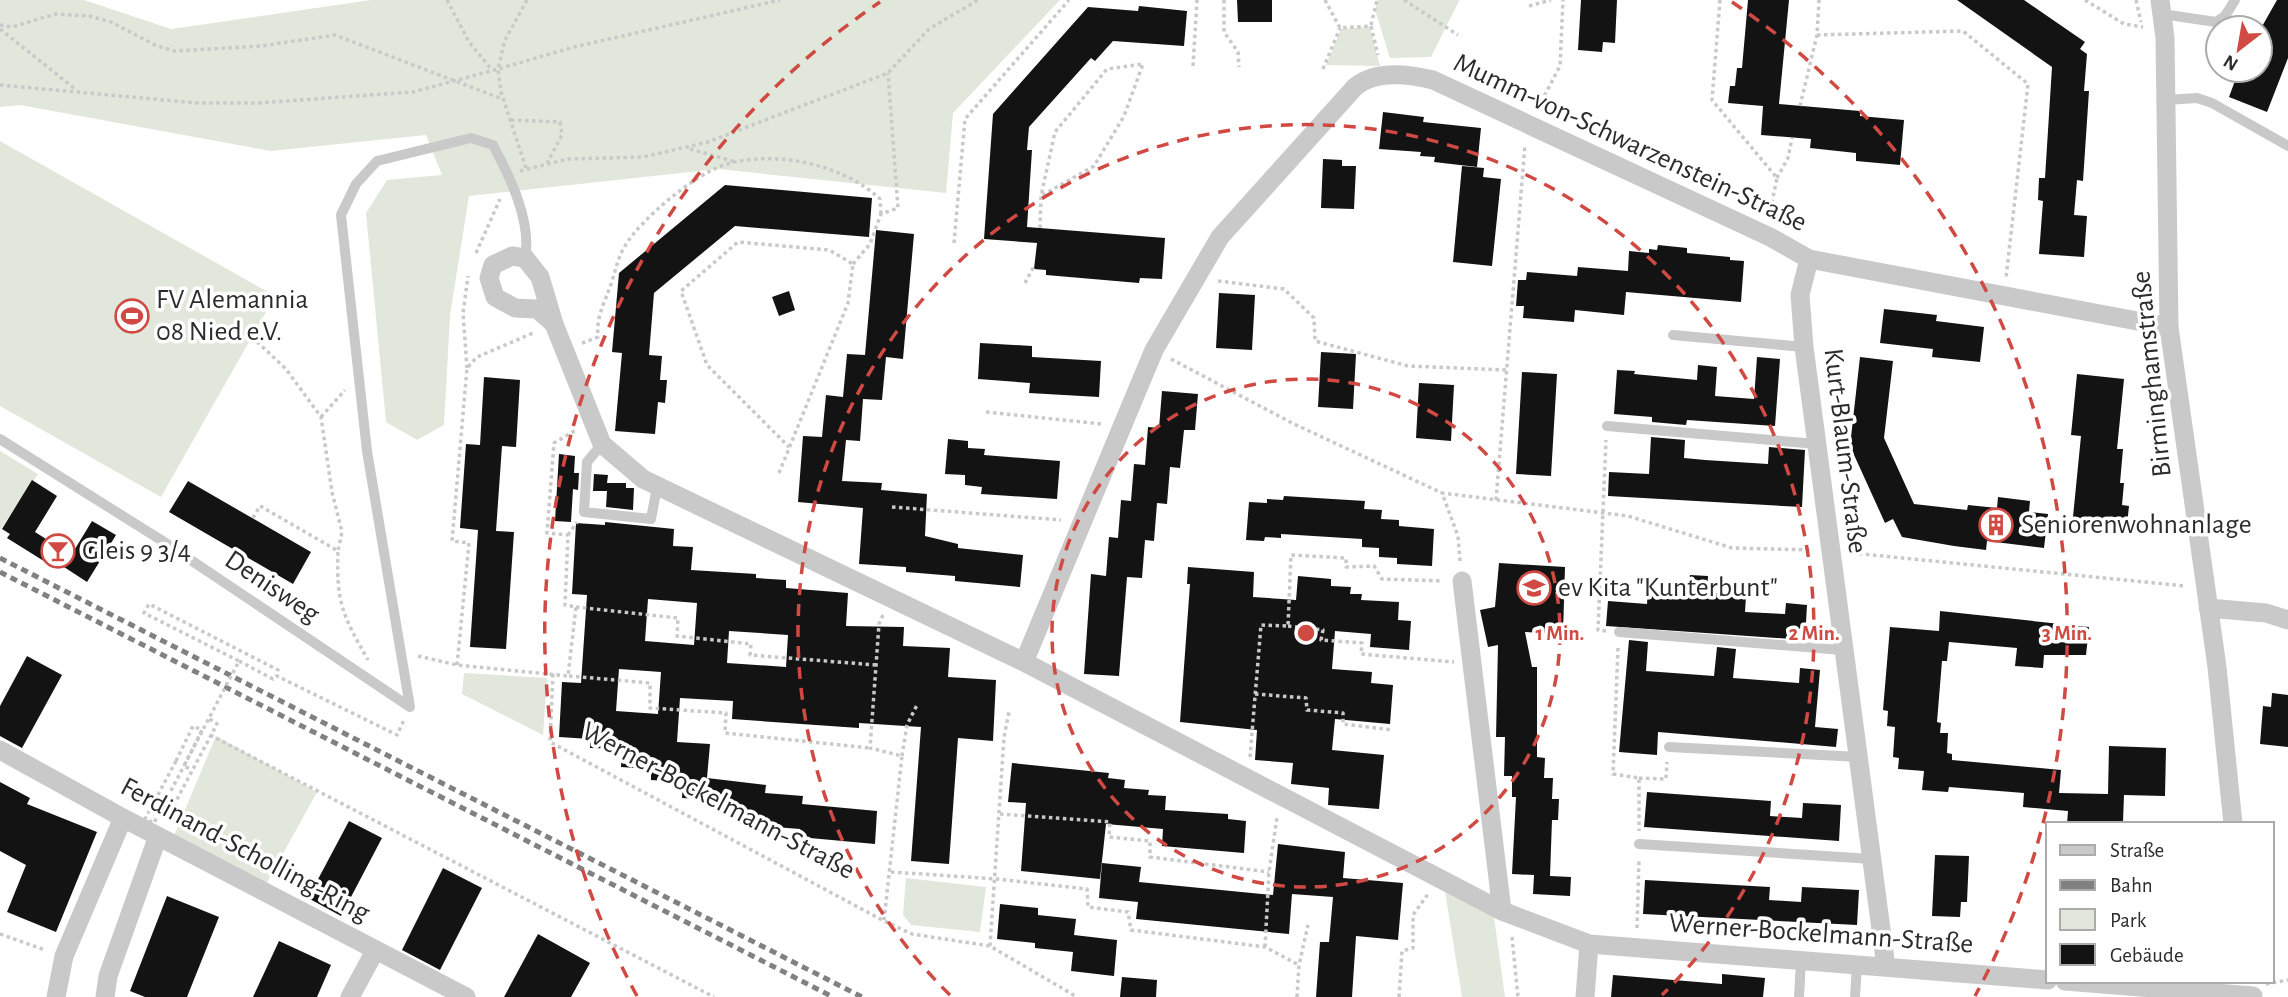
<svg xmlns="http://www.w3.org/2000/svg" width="2288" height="997" font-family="'Alegreya Sans',sans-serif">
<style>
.green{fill:#e1e8db}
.building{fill:#131313;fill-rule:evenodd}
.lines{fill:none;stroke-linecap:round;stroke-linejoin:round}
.path{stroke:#c9c9c9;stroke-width:3.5;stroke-dasharray:3.5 3.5;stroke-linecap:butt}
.lane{stroke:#c9c9c9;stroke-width:10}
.street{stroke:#c9c9c9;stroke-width:19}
.rail{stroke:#818181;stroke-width:5;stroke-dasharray:7 5;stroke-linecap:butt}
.path-bridge{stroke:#c9c9c9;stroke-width:3.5;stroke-dasharray:3.5 3.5;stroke-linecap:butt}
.ring{fill:none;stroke:#d04942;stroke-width:3.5;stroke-dasharray:12 9}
.labels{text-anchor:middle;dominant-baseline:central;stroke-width:7;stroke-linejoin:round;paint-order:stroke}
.street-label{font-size:28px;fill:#2c2c2c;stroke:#fff}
.poi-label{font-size:28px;fill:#2c2c2c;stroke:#fff;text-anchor:start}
.centre{fill:#d04942;stroke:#fff;stroke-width:3.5}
.ring-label{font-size:21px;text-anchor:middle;font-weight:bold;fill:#d04942;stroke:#fff;stroke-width:7;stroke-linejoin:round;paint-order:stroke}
</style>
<rect width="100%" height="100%" fill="#fff"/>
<path class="green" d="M0,0H84L171,29L371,0H1060L953,113L946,193L718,169L469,196L450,315L444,425L417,440L386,422L366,213L387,180L442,175L426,135L271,151L20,105L0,107Z
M1378,0H1458L1459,1L1431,57L1390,58L1375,10Z
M1370,27L1380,66L1326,65L1341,29Z
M0,141L275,296L161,497L0,406Z
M0,451L38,474L0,530Z
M464,673L547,678L543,735L462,694Z
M216,736L317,792L263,890L171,843Z
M906,878L986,887L980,932L911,925L903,915Z
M1445,891L1494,917L1505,997H1462Z"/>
<path class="building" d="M1237,0H1272V22H1238Z
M1581,0H1617L1615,43L1603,42L1602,52L1578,50Z
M1748,0H1789L1779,104L1860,111V116L1904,120L1900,165L1856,161V153L1810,148L1811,139L1761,135L1763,106L1728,103L1730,86H1735L1737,68H1742Z
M1957,0H2024L2085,42L2080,49L2087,54L2084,91H2089L2083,181L2077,180L2074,215L2087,216L2084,257L2039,254L2043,201L2038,200L2039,178H2045L2052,67Z
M2277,0H2288V58L2267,112L2229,97L2239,70H2260V30Z
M1139,6L1187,11L1184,46L1113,41L1095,61L1091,58L1029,127L1027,150H1032L1027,227L1165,238L1162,279L1140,278L1139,283L1046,275V270L1034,269L1037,243L984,239L993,114L1088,7L1138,11Z
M1383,112L1424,117L1423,122L1481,128L1477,167L1434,162L1435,157L1420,156L1421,152L1379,149Z
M1323,159L1342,160V166H1356L1354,209L1321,208Z
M1462,166L1484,168L1483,177L1501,179L1492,266L1453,262Z
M725,185L872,198L869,237L735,226L654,293L649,355L662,356L660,380H667L665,403L658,402L655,434L615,431L622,353L612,352L619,273Z
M876,230L914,234L903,359L886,357L882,400L863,399L860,441L846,440L842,481L882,483L881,490L927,494L925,536L958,544V548L1023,555L1020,587L955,581V576L906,572V567L859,564L863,508L798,502L803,436L822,437L826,395L843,397L847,354L865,355Z
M1658,245L1687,248V253L1730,257V260L1744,261L1741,302L1626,292L1624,315L1575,310L1574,322L1523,318L1524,306H1516L1518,280H1526L1527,272L1577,276L1578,267L1628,271L1629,251L1649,253V249L1657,250Z
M789,291L795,310L779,316L772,297Z
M1219,293L1255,295L1252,350L1216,348Z
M1884,309L1937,315L1936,321L1984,327L1980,362L1932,357L1933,349L1880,343Z
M980,343L1032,346V357L1101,361L1099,397L1029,393L1030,383L978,379Z
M1321,352L1356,354L1353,409L1318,407Z
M1757,357L1780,359L1775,426L1687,420L1686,425L1652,422V417L1614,414L1617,370L1635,371L1634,374L1697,380L1698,365L1717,367L1715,396L1754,399Z
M1860,357L1893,361L1884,438L1914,504L1967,510L1968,505L1997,508L1998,497L2030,501L2029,512L2048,514L2044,548L1987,541L1986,550L1954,546L1902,537L1893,519L1885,523L1850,446Z
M1522,372L1557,374L1551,476L1516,474Z
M2077,374L2124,379L2117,449H2123L2120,483H2124L2122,505L2129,506L2127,525L2100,522L2099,529L2072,527L2081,436L2071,435Z
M484,377L520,380L516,447L502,446L496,531L514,532L506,649L470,647L478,530L460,528L466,444L480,445Z
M1419,383L1454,385L1451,441L1416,438Z
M1162,391L1198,394L1195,430H1184L1180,468L1170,467L1167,504L1157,503L1154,541L1145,540L1142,578L1127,577L1119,676L1084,674L1091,574L1106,576L1109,537L1118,538L1121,500L1131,501L1134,464L1145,465L1148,427L1159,428Z
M1651,437L1685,440L1684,458L1705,460L1768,464L1769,447L1805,450L1802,507L1608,496L1609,472L1649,474Z
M948,439L968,441V448L985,449L984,455L1060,461L1057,499L981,494L982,487L965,485V475L945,474Z
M559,454L575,456L574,473H579L578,490L573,489L571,522L555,521Z
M594,474L608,475L607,483H626V488H634L633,510L606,507L607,491H593Z
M32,480L57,496L35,532L65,551L55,568L7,538L10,534L2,529Z
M188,481L311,552L293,584L169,512Z
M1284,496L1365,501L1364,509L1382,510L1381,519L1399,520V526L1434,529L1432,566L1397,564V558L1379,557V548L1362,547V539L1281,534V538L1265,537L1264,541L1246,540L1249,502L1267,503V499L1283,500Z
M92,521L116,535L87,582L64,567Z
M605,522L674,529L673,546L693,547L691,570L756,574V578L786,580V588L848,593L846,626L904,627L903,646L950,648L948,677L996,680L993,741L958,738L949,864L911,861L921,727L859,723V728L732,719L733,701L680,698L677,742L710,744L707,778L766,785L765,793L803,796L802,804L877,811L875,844L799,837L800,829L762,826L763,818L725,815L727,800L682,798L683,782L651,780V769L621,767L622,749L590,748V739L559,737L562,682L581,683L587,595L572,594L576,523L605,525ZM648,599L697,603L694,645L645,641ZM729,631L788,635L786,667L727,663ZM619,669L661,672L658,714L616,711Z
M1499,563L1565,567L1563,634L1525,632L1532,667H1537V757L1545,758L1544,778H1553L1552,799H1559L1558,820H1552L1550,876L1571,877L1570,896L1533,894L1534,875L1512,874L1516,797H1512V776H1504L1505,737H1496L1498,645L1488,647L1480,610L1495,607Z
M1188,567L1254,572L1253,597L1296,600L1298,576L1331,579V586L1351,587L1350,594H1362L1361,600L1399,602L1398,620L1411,621L1409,650L1370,647L1371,634L1335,631L1332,669L1372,672L1371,683L1393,685L1390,724L1335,719L1332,750L1384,755L1379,809L1328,805L1329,788L1291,784L1293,763L1255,760L1257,730L1180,722L1190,584H1187Z
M1690,575L1708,576L1707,592L1746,596L1745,612L1785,614L1786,603L1807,605L1805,640L1606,626L1608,601L1647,604L1648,589L1688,591Z
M1940,611L2089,627L2086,655H2044L2043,668L2015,666L2017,648L1949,642L1947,661H1942L1937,722L1941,723L1940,733H1948L1947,753L1952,754V760L2061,770L2059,793L2108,794L2109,746L2166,748L2165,796L2124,795L2123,822L2067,824L2068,811L2023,807L2024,793L1949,787L1948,792L1922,790L1924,771L1898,769L1899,758L1893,757L1895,727L1887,726L1888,711L1883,710L1890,627L1939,631Z
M1629,640L1648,642L1646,671L1714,676L1717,647L1736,649L1733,678L1799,683L1800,668L1820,670L1815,727L1838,729L1836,747L1658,732L1657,755L1619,752Z
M27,656L62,675L22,748L0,736V706Z
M2272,693L2288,695V747L2260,744L2263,706L2271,707Z
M1012,763L1109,773L1108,778L1125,780L1124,788L1149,790L1148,795L1166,796L1165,810L1228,814V819L1246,821L1244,853L1162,846L1163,829L1106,824L1100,879L1021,871L1026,803L1008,802Z
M0,782L30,798L27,804L97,832L56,932L7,912L26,865L0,851Z
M1647,792L1771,801L1770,816L1802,818L1803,803L1841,805L1839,841L1644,827Z
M349,821L382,838L341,916L308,898Z
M1278,844L1345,852L1343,878L1403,883L1398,940L1356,936L1352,997H1316L1320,942H1329L1333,897L1292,894L1289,934L1136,919L1138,902L1099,898L1102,863L1141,867L1139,882L1273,895Z
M1935,855L1969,856L1967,902H1961L1960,917L1932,916Z
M443,868L482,888L440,970L402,950Z
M1645,880L1770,887L1769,900L1801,902L1802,887L1859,890L1857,925L1643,914Z
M167,896L219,917L187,997H145L130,991Z
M1000,904L1038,908V915L1076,919L1074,935L1117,940L1114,976L1071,971L1073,952L1035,948V943L997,939Z
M538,934L590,963L571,997H504Z
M279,941L331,965L317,997H253Z
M1722,974L1765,978L1763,997H1611L1613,975L1722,984Z
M1122,977L1157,980L1156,997H1120Z"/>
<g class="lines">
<path class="path" d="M447,0L469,42L492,70
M527,0L505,40L498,69L574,47L780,0
M1224,0V32L1238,52L1239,67
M1325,0L1340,28L1371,26L1378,55
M1404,0L1458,35
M1720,0L1712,100L1777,178L1770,212
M2085,0L2124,24L2143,27
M2136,0L2141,22
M1529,6L1551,0
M0,25L12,27L55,14L89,16L111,22L157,46L175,51L261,46L335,35L502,99
M1371,25L1377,0
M0,29L75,89
M1817,35L1963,31L2028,84L2006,278
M1193,66L1197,0
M1323,69L1340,28
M0,85L197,103H259L413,92L498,69L501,92L526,168
M1800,106L1817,35L1819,0
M1538,108L1560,66L1563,0
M511,120L560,122L562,135L547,163
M690,149L736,162
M520,171L568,159L643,157L708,142L888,73L929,29L978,0
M1777,178L1788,158L1792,138
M1040,228L1041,196L1055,132L1107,69L1143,64L1124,116L1094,166L1041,196
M954,243L965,119L1069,0
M476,253L500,199
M853,264L870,244L881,214L898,208L888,73
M1218,281L1284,289L1314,318L1315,341L1408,366L1506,370
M1025,283L1034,266
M252,337L286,369L321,417L332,492L342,532L338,551
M582,343L598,337C596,314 606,301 612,281C616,269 618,257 625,246C640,220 695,174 724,165C773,149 843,164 880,199L881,214
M1171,359L1292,423L1442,493
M467,368L463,313L468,276
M986,412L1102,424
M321,417L345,390
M779,473L848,303L853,264L829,250L738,242L681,291L707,365L789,447
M1496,500L1525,145
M892,507L1061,520
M253,518L260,506L338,551C336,603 343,616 368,660
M568,535L577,522
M1852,553L2185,586
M1460,561L1458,536L1442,493L1628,516L1732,548L1813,550
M576,607L678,618L677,636L751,644L750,655L876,665
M883,615L879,624L870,748L902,756L884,920
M1288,626L1323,630L1321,640L1362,643L1361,654L1454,662
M1606,631L1598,630L1606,440
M1618,648L1613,774L1639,778V831
M418,656L457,665L568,676L576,607L565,605L568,535L547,533L554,443L576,430
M239,661L273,679L277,676L397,735L404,720
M457,665L469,543L452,541L467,368L477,357L533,333
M553,674L550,742L884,921L912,934L990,946L1077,997
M569,676L650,683V708L726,713L725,733L870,748
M1255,694L1306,698L1307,710L1343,713V724L1393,730
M210,735L714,997
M902,756L907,725L918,703
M1250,757L1261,625L1288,626L1291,555L1346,558V567L1374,566L1382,579L1442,581
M176,761L193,726L202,730L184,766L192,770
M1639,778L1666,779L1667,762
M1000,814L1110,822L1109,837L1150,841V857L1269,872
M167,818L217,724L208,718
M891,872L997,879L1087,889L1088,907L1128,912L1131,930L1265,947L1299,965
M1637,928L1639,859
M0,934L45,950
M1512,937L1518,997
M990,946L1004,737L1009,712
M1265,947L1269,872L1277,817
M2266,984L2288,980
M1297,997L1299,965L1308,925
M1399,997L1402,951L1413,948V915L1428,894"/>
<path class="lane" d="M2162,14L2216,22L2225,16L2235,0
M2166,100L2197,98L2212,103L2288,146
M1673,335L1804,347
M1607,426L1817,444
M0,439L161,540L410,707
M602,444L587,462L584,512L651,519L657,487
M1619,632L1842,650
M410,707L367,451L341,215L356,184L377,161L471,138L493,145C510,177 532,222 525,258
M1669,747L1859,757
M1639,844L1872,859
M1799,997L1801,961
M1855,997L1857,965"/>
<path class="street" d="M2160,0L2165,38L2169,327L2217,667L2233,824
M1809,259L1800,295L1804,347L1886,967
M554,324L537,309L515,308L495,297L489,278L493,265L512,256L525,258L540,277L554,324L602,444L643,479L1024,662L1502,911L1589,944L2048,980
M1462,581L1502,911
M2208,608L2266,613L2288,620
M1024,662L1154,350L1220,237L1355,87C1375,70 1409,74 1433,80L1770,237L1809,259L2169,327
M0,750L123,818L466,997
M2065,981L2253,996
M56,997L64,956L123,818
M105,997L108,976L158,836
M350,997L375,951
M1585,997L1589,944"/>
<path class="rail" d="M0,558L862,997
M0,572L833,997"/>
<path class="path-bridge" d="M176,761L145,819L154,823L239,661L144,613L149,604L278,670L277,676"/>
</g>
<g class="ring">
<circle cx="1306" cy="633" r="254"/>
<path d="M950 995A508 508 0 1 1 1662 995"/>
<path d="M637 996A761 761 0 0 1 880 2M1732 2A761 761 0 0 1 1975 996"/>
</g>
<defs>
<symbol id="stadium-ring" viewBox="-11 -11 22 22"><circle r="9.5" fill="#fff" stroke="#d04942" stroke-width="1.5"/><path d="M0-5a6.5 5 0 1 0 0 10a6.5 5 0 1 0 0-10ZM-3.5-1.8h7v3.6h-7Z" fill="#d04942"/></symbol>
<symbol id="building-ring" viewBox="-11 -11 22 22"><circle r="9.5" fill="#fff" stroke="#d04942" stroke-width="1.5"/><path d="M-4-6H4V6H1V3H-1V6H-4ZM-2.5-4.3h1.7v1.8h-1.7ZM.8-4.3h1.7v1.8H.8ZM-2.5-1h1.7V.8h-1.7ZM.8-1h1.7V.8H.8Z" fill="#d04942"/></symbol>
<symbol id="bar-ring" viewBox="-11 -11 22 22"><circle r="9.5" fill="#fff" stroke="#d04942" stroke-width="1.5"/><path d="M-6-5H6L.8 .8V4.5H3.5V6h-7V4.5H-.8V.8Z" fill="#d04942"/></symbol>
<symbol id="school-ring" viewBox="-11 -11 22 22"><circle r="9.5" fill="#fff" stroke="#d04942" stroke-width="1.5"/><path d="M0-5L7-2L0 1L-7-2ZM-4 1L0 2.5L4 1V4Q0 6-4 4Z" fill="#d04942"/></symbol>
</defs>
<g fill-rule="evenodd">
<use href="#stadium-ring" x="113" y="297" width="38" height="38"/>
<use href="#building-ring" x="1977" y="506" width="38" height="38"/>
<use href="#bar-ring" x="39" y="532" width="38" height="38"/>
<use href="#school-ring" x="1515" y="569" width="38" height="38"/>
</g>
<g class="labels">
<g class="street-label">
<text transform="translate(1630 143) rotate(25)">Mumm-von-Schwarzenstein-Straße</text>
<text transform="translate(2152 374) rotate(-96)">Birminghamstraße</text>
<text transform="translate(1845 451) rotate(83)">Kurt-Blaum-Straße</text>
<text transform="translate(272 587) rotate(34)">Denisweg</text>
<text transform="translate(718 801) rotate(28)">Werner-Bockelmann-Straße</text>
<text transform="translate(245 850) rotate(28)">Ferdinand-Scholling-Ring</text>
<text transform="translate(1821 934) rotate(4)">Werner-Bockelmann-Straße</text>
</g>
<g class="poi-label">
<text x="156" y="300">FV Alemannia<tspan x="156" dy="32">08 Nied e.V.</tspan></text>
<text x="2021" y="525">Seniorenwohnanlage</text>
<text x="82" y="551">Gleis 9 3/4</text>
<text x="1558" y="588">ev Kita "Kunterbunt"</text>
</g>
</g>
<circle cx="1306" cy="633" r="10" class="centre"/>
<g class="ring-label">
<text x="1560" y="640">1 Min.</text>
<text x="1814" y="640">2 Min.</text>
<text x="2067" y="640">3 Min.</text>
</g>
<rect x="2046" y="822" width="228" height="161" fill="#ffffff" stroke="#ababab" stroke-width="2"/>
<rect x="2060" y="845" width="35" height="10" fill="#c9c9c9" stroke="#ababab" stroke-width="2"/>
<text x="2110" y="857" font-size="21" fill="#2c2c2c">Straße</text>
<rect x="2060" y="880" width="35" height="10" fill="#818181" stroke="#ababab" stroke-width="2"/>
<text x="2110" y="892" font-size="21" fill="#2c2c2c">Bahn</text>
<rect x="2060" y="909" width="35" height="21" fill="#e1e8db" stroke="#ababab" stroke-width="2"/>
<text x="2110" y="927" font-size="21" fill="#2c2c2c">Park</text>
<rect x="2060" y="944" width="35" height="21" fill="#131313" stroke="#ababab" stroke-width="2"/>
<text x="2110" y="962" font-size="21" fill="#2c2c2c">Gebäude</text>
<g transform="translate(2239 49) rotate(211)"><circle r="33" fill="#ffffff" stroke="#ababab" stroke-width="2"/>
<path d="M0-5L12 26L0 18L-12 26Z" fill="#d04942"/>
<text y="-10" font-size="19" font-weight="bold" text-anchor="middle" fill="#2c2c2c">N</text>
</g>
</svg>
